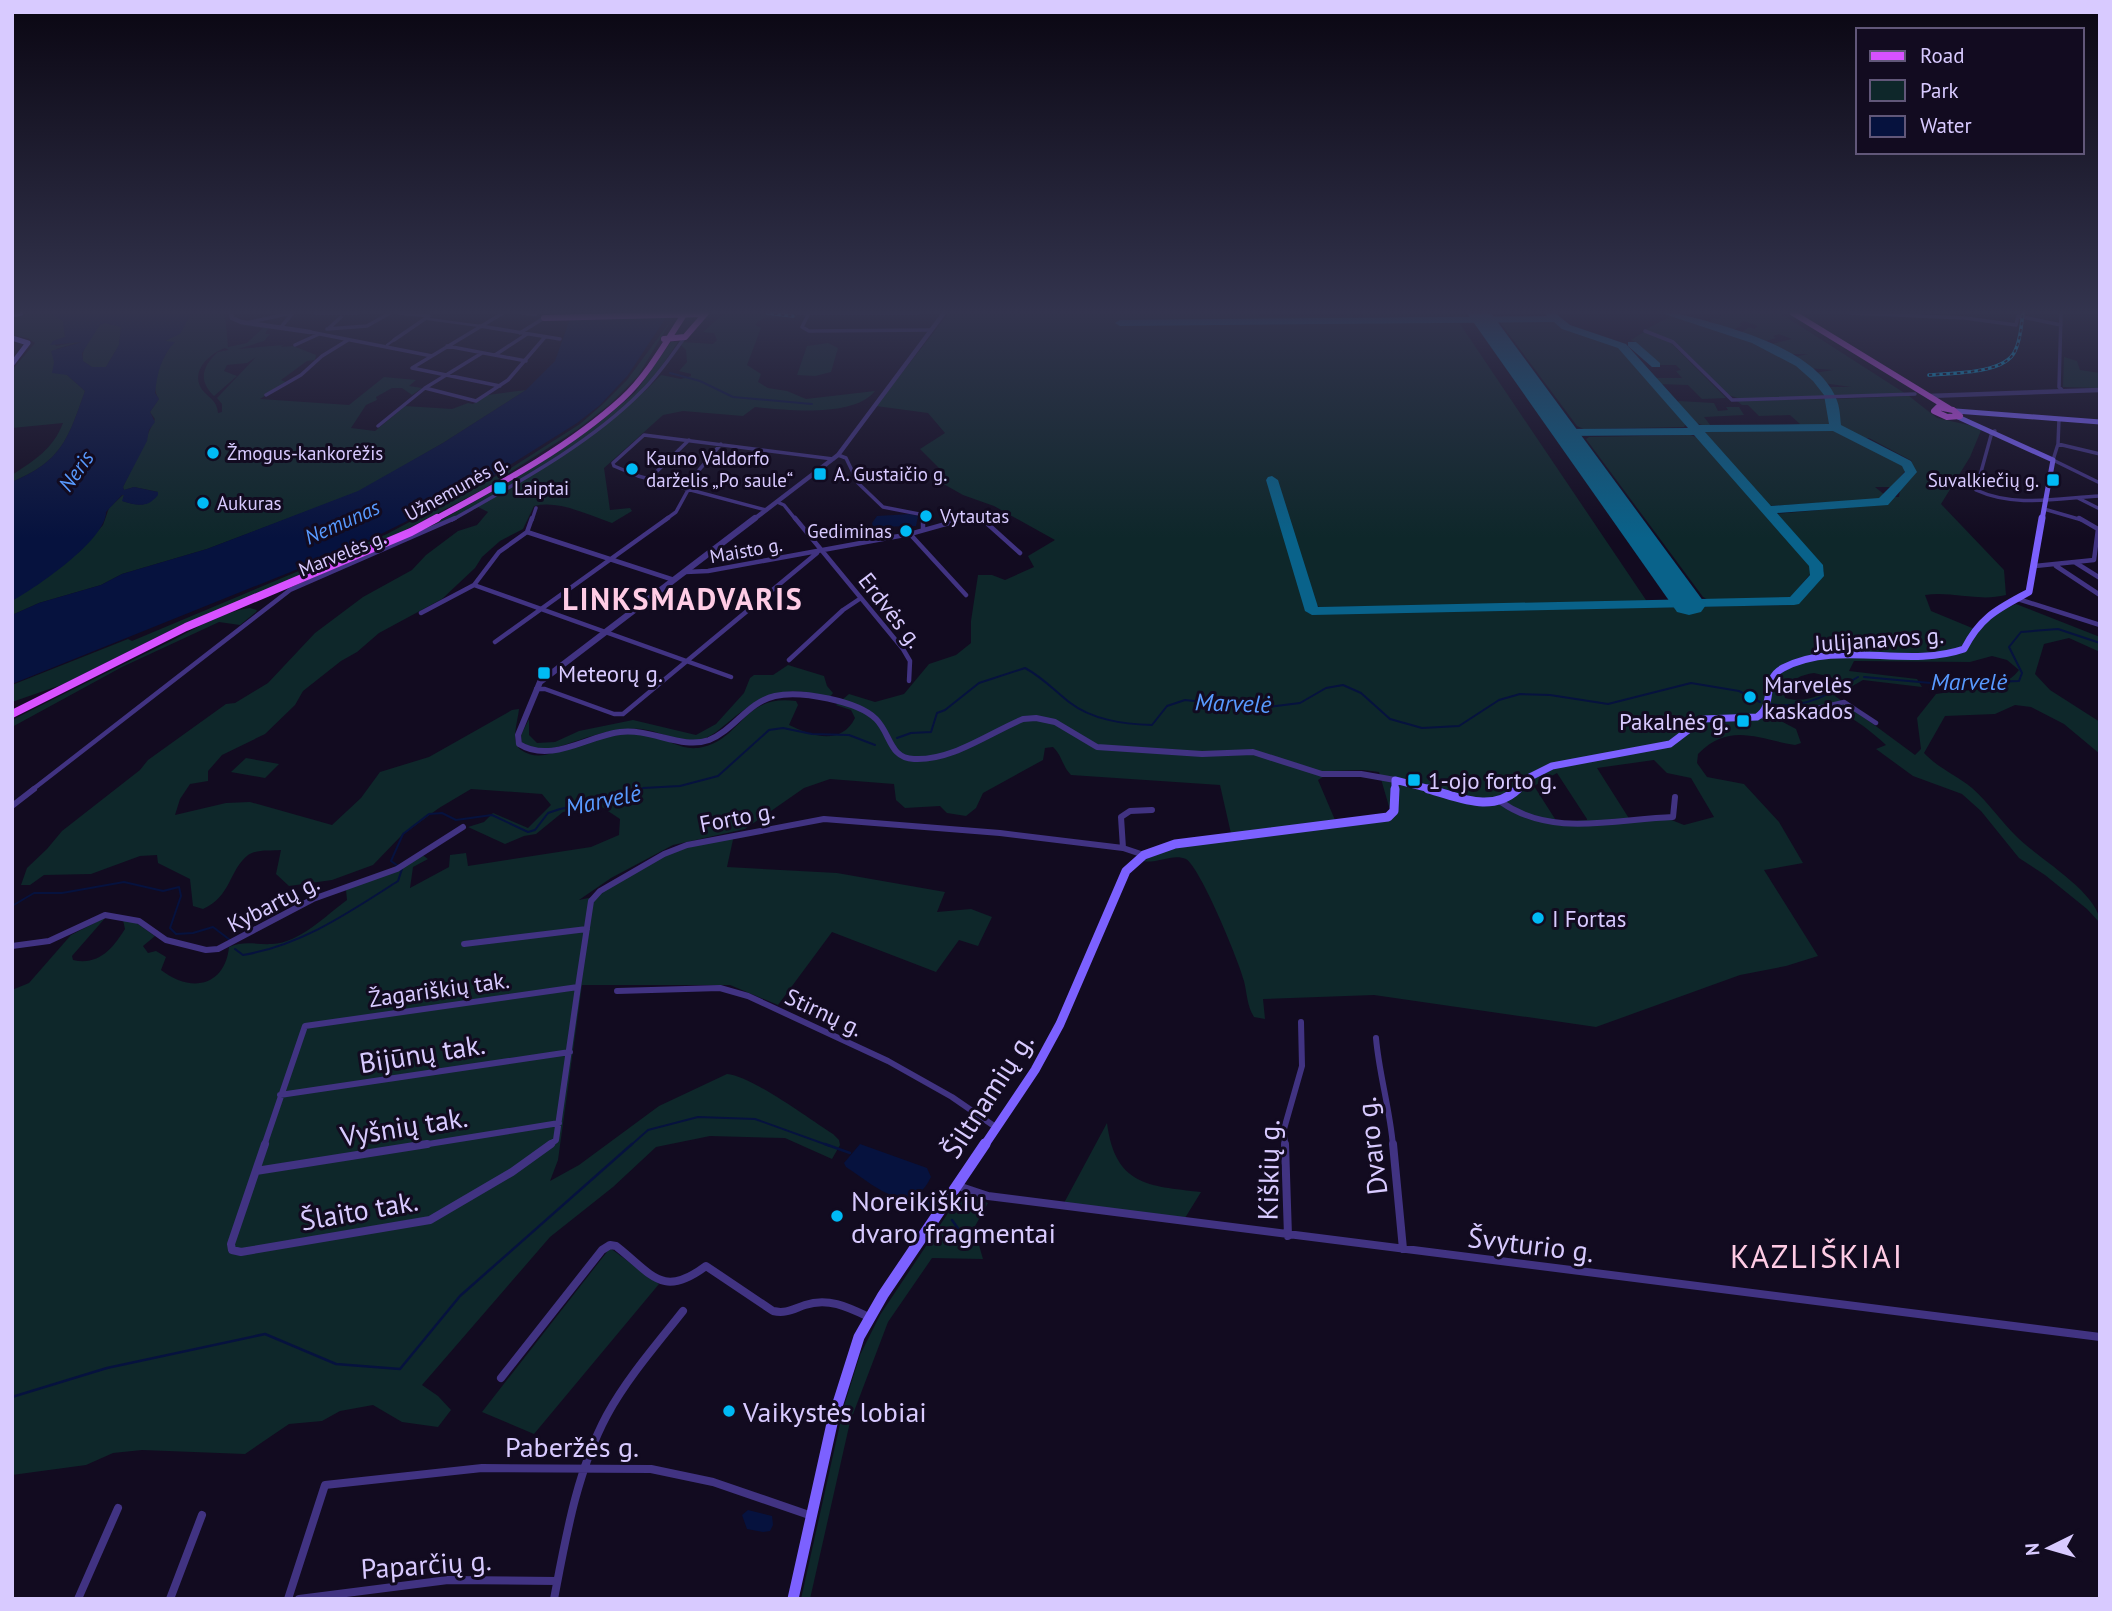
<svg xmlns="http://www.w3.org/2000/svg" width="2112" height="1611" font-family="'PT Sans',sans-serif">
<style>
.green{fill:#0e272a;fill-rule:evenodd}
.water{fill:#06123e;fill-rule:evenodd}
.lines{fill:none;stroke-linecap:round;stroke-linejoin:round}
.stream-far1{stroke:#06123e;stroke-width:2}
.stream{stroke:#06123e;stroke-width:2.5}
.taxiway{fill:#09628a;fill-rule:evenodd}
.runway{fill:#09628a;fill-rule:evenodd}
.pedestrian{stroke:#413382;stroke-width:2.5}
.minor-far3{stroke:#413382;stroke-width:3.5}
.minor-far2{stroke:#413382;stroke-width:4.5}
.minor-far1{stroke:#413382;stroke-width:6}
.minor{stroke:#413382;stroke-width:8}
.tertiary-far1{stroke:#413382;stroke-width:4.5}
.tertiary{stroke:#413382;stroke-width:6}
.secondary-far3{stroke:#7c61ff;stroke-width:5}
.secondary-far2{stroke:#7c61ff;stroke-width:7}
.secondary-far1{stroke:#7c61ff;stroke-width:9}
.secondary{stroke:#7c61ff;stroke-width:11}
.primary-far1{stroke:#d751ff;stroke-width:6}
.primary{stroke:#d751ff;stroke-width:8}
.rail-casing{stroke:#00baf5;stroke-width:3.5}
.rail{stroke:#120b20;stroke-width:2;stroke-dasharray:3.5;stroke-linecap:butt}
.poi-dot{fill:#00baf5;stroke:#120b20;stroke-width:2.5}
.labels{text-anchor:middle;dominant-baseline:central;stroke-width:6;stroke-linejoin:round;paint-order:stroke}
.far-poi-label{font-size:19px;fill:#d8caff;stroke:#120b20;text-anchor:start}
.far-street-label{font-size:19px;fill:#d8caff;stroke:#120b20}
.far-water-label{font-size:21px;font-style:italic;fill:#589aff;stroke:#120b20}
.street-label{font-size:23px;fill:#d8caff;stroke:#120b20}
.poi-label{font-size:23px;fill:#d8caff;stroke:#120b20;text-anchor:start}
.water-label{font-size:24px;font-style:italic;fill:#589aff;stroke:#120b20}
.near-street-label{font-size:28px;fill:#d8caff;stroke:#120b20}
.near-poi-label{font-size:28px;fill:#d8caff;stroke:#120b20;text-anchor:start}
.district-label{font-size:30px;font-weight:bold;letter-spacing:2px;fill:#ffcce5;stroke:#120b20}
.near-quarter-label{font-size:32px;letter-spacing:2px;fill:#ffcce5;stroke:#120b20}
</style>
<rect width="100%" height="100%" fill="#120b20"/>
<path class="green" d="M26,313H51L63,321L65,337L53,341L56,346L83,341L56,349L67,375L85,391C68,439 62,461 12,482V475C35,460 53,449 63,423L12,428V370L35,343L28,338L12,335V317Z
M190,313H225L228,347L247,343L263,328L239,325H242L269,327L265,334H270L264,341L238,349L283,345L281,347L293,346L316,355L315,360L307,361L281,380L286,382L260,399L349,405L384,377L416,380L409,386L422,388L412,395L402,388H392L376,397L377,400L366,405L351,428L375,431L405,406L452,409L468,403L473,404L488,395L526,390L443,443L358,492L207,549L122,574L101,585L39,603L12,615V601L79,552L103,525L109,508L124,494L123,501C138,506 148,508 158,492L134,487L124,490L123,487L155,419L150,412L159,399C147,382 165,356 173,342H165ZM225,348L229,350L218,352C202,366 198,381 214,396L237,376L224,371L227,365L247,363L256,357L217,398L222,404V412L218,413C217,398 205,397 200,386C192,369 211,353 225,348Z
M724,313H756L788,317L763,318L755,325L761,328L747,365L761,374L758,382L768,388L787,391L806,399L875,391C854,418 785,410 755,407L743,416L683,411L663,415L604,468L610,510L630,508L632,511L612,523C588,515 560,500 534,506L523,529L500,541L482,557L475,568L442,599L379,633L357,652L341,661L303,691L295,705L265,734L222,755L208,771V781L190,784L180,799L175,815L226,803L250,802L332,825L361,798L380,772L429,757L512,710L519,709C518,721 510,742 521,750C543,765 566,745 587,740C598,738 609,737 619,735C629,733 642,733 651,735C670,740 683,752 703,747C743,737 743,694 796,701L798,705L789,725C812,736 841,746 855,718L851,710L836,705L849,694L875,702L904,694L929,664L956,655L971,643V621L978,575H992L1005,580L1034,567L1028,556L1055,540L994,506L963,495L933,478L946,475L920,449L945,433L928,413L876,406L949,313H1258L1260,317L1346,316L1345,313H1351L1353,317L1349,319L1127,321L1119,324L1458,321L1648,603L1319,607L1313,601L1277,479H1266L1308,613L1793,605L1801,601L1824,571L1775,514L1886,504L1894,497H1899L1900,490L1915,472L1910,464L1912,461L1869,438H1859L1841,427L1836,399L1909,396L1937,418L1982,428L1970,457L1941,504L2004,570L2006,595C1979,602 1952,591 1925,595L1931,611L1977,630L1998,612L2016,604L2100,637V652L2069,638L2044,644L2035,674L2050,690L2100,722V754L2064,724L2031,707L2015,705L1995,714L1945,716L1924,753C1938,768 1956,775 1972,788C1988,802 2001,821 2016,836C2036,857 2100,893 2100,923L2087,909L2045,875L2019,858L1981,811L1962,794L1913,776L1876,749L1886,745C1870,730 1841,707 1819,705C1804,705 1788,713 1775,718L1796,729L1801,743L1795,745C1757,739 1730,722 1698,754L1697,763L1707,777L1744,784L1779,822L1803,863L1764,870L1818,956L1786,966L1740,975L1596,1027L1374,995L1263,999L1265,1019L1254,1017C1247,1006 1247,993 1244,981C1239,961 1200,867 1186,859C1173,853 1156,864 1143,861L1166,850L1232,838L1220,785L1071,775C1062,766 1062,755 1053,747L1045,748L1043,760L983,793L976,808L966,816L947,813L940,806L905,808L896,800L894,784L830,779L804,788L745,829L673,845L611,878L579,900L593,897L664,854L734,835L727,867L837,873L945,892L937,912L971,909L992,917L978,946L959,940L936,972L832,932L778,1005L730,985H582L558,1160L550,1181L579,1165L659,1106L727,1074C752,1076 809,1119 833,1134L839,1140L840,1145L832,1159L785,1138L710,1136L656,1147L613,1187L550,1237L422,1385L438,1396L451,1410L438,1427L402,1422L373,1405L340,1411L322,1421L289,1424L245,1454L142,1450L113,1453L86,1465L12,1475V990L29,983L71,935L106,917L72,956L73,960C99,966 113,948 125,929L123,920L135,922L155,936L143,946L148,953L156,951L166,957L161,970C190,993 225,987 229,947C245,940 256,945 272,944C300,943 326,915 347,900L346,890L421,854L428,859L413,867L410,888L449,867L450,855L466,853L468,866L591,847L619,835L620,819L599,805L563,812L536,834L524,836L505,844L468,827L484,822L493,813L528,828L551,805L542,794L471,789L439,808L401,836L373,865L332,880L289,886L276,874L281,850C271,851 257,849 248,855C229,870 231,897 203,909L193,906L190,879L158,863L157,855L140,856L91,874L44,875L30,885H21L27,868L47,849L62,831L140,770L148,760L226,704L235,703L268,683L315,633L363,597L412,570L426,555L458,531L477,525L488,512L478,507L352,563L434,524L504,485L596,425L635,393L671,342H678L643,393L661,375L681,379L691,376V374L679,371L687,362L686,350L681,345L683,342L713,344L717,340L714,333L703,332ZM1992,656L2007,660L2019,670C2002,693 1963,689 1936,694L1917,718L1921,749L1915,755L1835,696L1863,680L1922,687L1917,679L1849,671L1854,661L1970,662ZM1814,673L1831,677L1841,684C1824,694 1805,704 1785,698L1783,690C1792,679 1801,675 1814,673ZM1654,760L1667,773L1691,778L1714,817L1684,825L1669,819L1630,820L1597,768ZM1363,770L1379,772L1390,810L1383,815L1335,820L1318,780L1332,771ZM1557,773L1587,819V820L1557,822L1534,786Z
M1358,313H1464L1466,316L1462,318L1367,319Z
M1714,313H1780L1906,394L1833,396L1828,389L1830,387H1851L1823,383L1814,373L1833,370L1807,368L1794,357L1808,354H1789L1768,345L1792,339L1779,334L1773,336L1776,338L1762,342L1739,334L1749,327L1754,329L1758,326L1744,321L1739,324L1742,325L1732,331L1709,325L1713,317L1719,319L1721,315Z
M1671,316C1725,333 1792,346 1826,396L1741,399L1728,395L1676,343L1645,330Z
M672,319L638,376L610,404L578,429L482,490L396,535L173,629L64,684L12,702V685L128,639L132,641L387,534L511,468L580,424L603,404L627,380Z
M1551,320L1618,346L1686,424L1684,427L1584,429L1577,426L1499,321Z
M105,323L121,327L119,345L106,367H92L83,361C81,348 93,327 105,323Z
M1644,332L1669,341L1726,398L1702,399L1688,385L1658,384L1654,378H1682L1676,371L1681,370L1676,365H1658L1633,344L1635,342L1631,340Z
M828,343L838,348L831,372L815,376L797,375L807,346Z
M2064,357L2077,361L2080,370L2100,373V388L2063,387Z
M1827,399L1830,425L1782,426L1800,424L1790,415L1759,416L1748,405H1742L1737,401Z
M1679,401L1714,403L1718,411L1728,410L1726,407H1739L1744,415L1704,417L1711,426H1726C1697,427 1695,425 1676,404Z
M1833,429L1904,465L1906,470L1891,487H1875L1885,495L1880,499L1768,506L1704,433L1707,431Z
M1690,435L1699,438L1812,566V572L1789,599L1712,602L1703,597L1586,439L1589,437Z
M250,608L257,610L256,612L240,625L219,622L122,667L12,727V720C65,693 118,667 171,641C195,629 224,611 250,608Z
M788,665L824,676L827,686L833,693L830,697C787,685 765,692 731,720C721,728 712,737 699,740C679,744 661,731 641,729C603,727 576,744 542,751L522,743L521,735L529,719V735L537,743L555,742L579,731L633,720L696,735L716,724L744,693L750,678L754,675H773Z
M246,758L279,764L265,778L231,772Z
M1107,1123C1115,1185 1147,1186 1201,1192L1185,1218L1064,1203Z
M960,1195L971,1196L988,1203L974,1228L983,1259L932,1258L888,1322L850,1422L810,1599H801L844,1406L860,1355L880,1315Z
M610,1248L659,1284L534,1434L482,1412Z"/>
<path class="water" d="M51,313L191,314L180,334L165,341L175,342C161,356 157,374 155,393L159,399L150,412L155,422L149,430L147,441L123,487L124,490L134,487L158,492V495C148,508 137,506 122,501L124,495H122L106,512C106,540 37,587 12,601V482C62,461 68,439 85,391L67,375L52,373L54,362L51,351L82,342L50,345L53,341L65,337L63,321ZM105,323L121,327L119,345L106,367H92L83,361L82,353L100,325Z
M572,313H669L628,375L600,405L577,423L473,488L365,542L12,684V615L39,603L101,585L122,574L207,549L358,491L443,443L526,390L555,361Z
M910,514L918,516L916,526L873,527L872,523L877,516Z
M860,1144L927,1168L931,1177C910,1221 873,1184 846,1167L844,1163Z
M748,1510L772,1516L773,1525L770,1531L763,1532L747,1529L742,1515Z"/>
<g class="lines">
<path class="stream-far1" d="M670,373L700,381L733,397L812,404
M1864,677L1942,684L2019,681L2022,673L2009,647L2021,632L2058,629L2100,643
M1770,704C1803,710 1830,694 1858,677
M897,738L911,733L931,732L937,713L945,710L979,683L1025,668C1042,677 1054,690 1069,702C1092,720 1123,724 1152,725L1167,706L1185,700L1260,708L1300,703L1326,688L1343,685L1361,693L1390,719L1422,728L1459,726L1499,700L1520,694L1550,695L1608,704L1691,683L1739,691L1760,702
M398,866L391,861L403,834L429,814L442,813L456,820L492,815L528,832L535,830L548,813L560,809L631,796L643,788L680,786L718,776L769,730L783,728L812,734L849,735L875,745
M12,906L34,893H62L124,882L163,891L179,887L181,896L170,928L176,934L193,933L213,927L230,940
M235,949L243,955C302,945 348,913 398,881L402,869
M630,1146L648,1130L698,1117L755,1119L830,1146"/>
<path class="stream" d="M825,1144L850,1153
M919,1194L931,1205
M952,1220L971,1247
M12,1397L107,1368L265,1334L336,1364L400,1369L460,1296L632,1144"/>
<path class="taxiway" d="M1545,313H1555L1570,325L1626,344L1699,425L1829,424L1824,395L1813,381L1796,366L1752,343L1661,313H1676C1725,326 1814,346 1836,398C1840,407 1840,416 1841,425L1911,461L1917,472L1888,505L1777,513L1823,565L1824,576L1799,604L1794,605L1312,615L1305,611L1266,480L1268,477L1272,476L1278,480L1318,607L1790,597L1810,575L1809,566L1694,435L1562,436L1560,433L1566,429L1688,428L1618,348L1562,329L1554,322L1120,326L1115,323L1120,320L1547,316ZM1833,431L1902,466L1905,472L1879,498L1771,506L1705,432Z
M1628,342H1636L1660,363V367H1652L1628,346Z"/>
<path class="runway" d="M1467,313H1491L1701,598L1706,605L1701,612L1689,615L1677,612Z"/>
<path class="pedestrian" d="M519,313L536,315
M428,319L480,326
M387,345L394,340"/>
<path class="minor-far3" d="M315,313H358
M796,313H919
M1850,313L1965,318L2016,325L2018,316L2061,325
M2061,313L2059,387L2063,391
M808,315L802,327L809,331L931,330
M246,323L291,313
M480,326L560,339
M281,327L293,313
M327,329L367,326L390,313
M328,329L341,317
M1645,331L1673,342L1732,400L1915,394
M310,332L432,356
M520,333L544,318
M394,340L429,316L399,313
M295,345L319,334
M447,346L526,361
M495,355L527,334
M500,386L412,368L503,313
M425,388L476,401L508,380L545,337
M266,395L301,375L322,356L348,340
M2059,419L2058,444L2053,460L2100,483
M378,426L425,388L482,353
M1995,431L1992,432L1976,490C2015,508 2059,498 2100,496
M2058,444L2100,454
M838,455L846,458L858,483L883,507L919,514L923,520
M650,478L689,440
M2078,498L2100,509
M777,502L784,505L796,520
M2044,509L2082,520
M766,510L638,476L614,466L613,463L644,435L833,459
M452,520C515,484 590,444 641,392C658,376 671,356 685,337
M532,520L536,508
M665,520L676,512L699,470L721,444
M961,520L978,515L983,520"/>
<path class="minor-far2" d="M795,518L903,649L910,661L909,681
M923,518V530
M981,518L1020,553
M527,532L674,580
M910,534L966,595
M2076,563L2100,578
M2035,566L2094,560L2098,529L2079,518
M2056,566L2100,595
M685,572L708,571L910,534L967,518
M474,585L731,677
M2018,599L2100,625
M421,613L474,585L499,552L527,532L532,518
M495,642L668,518
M789,660L843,610L861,598
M536,689H545L614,714H623L817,553
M1759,716L1773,718L1844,702L1876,723
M32,790L290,590L455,518"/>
<path class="minor-far1" d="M1501,802C1552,838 1615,819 1673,817L1675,797
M12,806L34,789
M1123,848L1121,817L1130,811L1152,810
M464,944L587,929
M12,946L49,941L105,915L139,921L166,940L206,950L218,949L313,899L397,869L463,827
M578,987L591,901L600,891L664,854L687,845L824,819L1000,833L1123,848L1144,855
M617,991L720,988L748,996L888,1061L952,1097L997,1128
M1376,1038C1379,1074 1390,1109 1393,1146
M280,1095L570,1052
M264,1146L305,1026L578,987
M416,1146L559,1123
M548,1146L556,1140L578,987
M1285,1146L1284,1129L1302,1066L1301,1022"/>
<path class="minor" d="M265,1144L231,1244L232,1250L241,1252L430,1220L512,1172L551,1144
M1285,1144L1288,1236
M1393,1144L1403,1249
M256,1171L427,1144
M958,1186L988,1196L2100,1337
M501,1378L602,1250L610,1245L616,1246C652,1274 662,1299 706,1266L773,1311C786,1314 793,1309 805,1305C828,1297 848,1307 869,1317
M78,1599L118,1508
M170,1599L202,1515
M288,1599L325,1485L482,1468L651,1469L713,1482L812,1516
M299,1599L448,1580L557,1581
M554,1599C566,1536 577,1471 607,1415C628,1377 657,1344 683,1311"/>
<path class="tertiary-far1" d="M231,313L232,318L241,322L310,332
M1928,396L2100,390
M753,520L838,455L944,313"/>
<path class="tertiary" d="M755,518L540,682L518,735L519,744C551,764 587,736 620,732C651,728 682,750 709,740C734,730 748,702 775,696C800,690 858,701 876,719C891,734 889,758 914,759C952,761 989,733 1023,719L1036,718L1055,722L1097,747L1202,754L1253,752L1322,774H1361L1395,780"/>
<path class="secondary-far3" d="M12,315L21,313
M12,338L28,343L12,364
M1956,411L2100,422
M1958,417L2053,460L2042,520"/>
<path class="secondary-far2" d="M1395,790V780L1434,790
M1516,790L1530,777L1552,766L1670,744L1703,719L1757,717C1776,705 1761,679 1783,668C1839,639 1906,669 1964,649C1981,616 1998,609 2029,592L2042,518"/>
<path class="secondary-far1" d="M1428,789C1459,797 1491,814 1518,789
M984,1146L1035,1070L1060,1024L1126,871L1144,855L1175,844L1388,817L1394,811L1395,789"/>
<path class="secondary" d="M793,1599L833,1419L859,1337L883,1295L985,1144"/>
<path class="primary-far1" d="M1793,313L1950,409
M544,318L705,314
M664,339L685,337L706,313
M1938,407L1953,410L1960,416L1947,417L1934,411Z
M434,520C498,485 567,449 622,399C648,375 666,342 685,313"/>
<path class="primary" d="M12,714L186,627L411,532L437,518"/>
<defs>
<path id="rail" d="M767,313L793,316
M1929,375C1952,373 2005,374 2015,351C2021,339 2021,325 2023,313"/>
</defs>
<use href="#rail" class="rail-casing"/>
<use href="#rail" class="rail"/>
</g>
<linearGradient id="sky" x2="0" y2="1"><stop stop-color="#0a0612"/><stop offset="0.58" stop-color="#33344e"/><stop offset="1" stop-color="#33344e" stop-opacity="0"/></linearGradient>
<rect width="2112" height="538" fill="url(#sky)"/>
<g class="poi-dot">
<circle cx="213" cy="453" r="7"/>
<circle cx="632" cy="469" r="7"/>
<rect x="813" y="467" width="14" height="14" rx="3.5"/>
<rect x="2046" y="473" width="14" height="14" rx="3.5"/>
<rect x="493" y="481" width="14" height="14" rx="3.5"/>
<circle cx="203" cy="503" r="7"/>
<circle cx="926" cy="516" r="7"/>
<circle cx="906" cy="531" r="7"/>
<rect x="537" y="666" width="14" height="14" rx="3.5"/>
<circle cx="1750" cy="697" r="7"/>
<rect x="1736" y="714" width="14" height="14" rx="3.5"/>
<rect x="1407" y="773" width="14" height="14" rx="3.5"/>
<circle cx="1538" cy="918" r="7"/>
<circle cx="837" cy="1216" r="7"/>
<circle cx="729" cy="1411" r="7"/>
</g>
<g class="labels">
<g class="far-poi-label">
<text x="227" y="453">Žmogus-kankorėžis</text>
<text x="646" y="458">Kauno Valdorfo<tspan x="646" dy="22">darželis „Po saule“</tspan></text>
<text x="834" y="474">A. Gustaičio g.</text>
<text x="2039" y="480" text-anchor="end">Suvalkiečių g.</text>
<text x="514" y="488">Laiptai</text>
<text x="217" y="503">Aukuras</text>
<text x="940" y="516">Vytautas</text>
<text x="892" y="531" text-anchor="end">Gediminas</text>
</g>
<g class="far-street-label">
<text transform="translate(456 488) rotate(-29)">Užnemunės g.</text>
<text transform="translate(746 550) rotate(-10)">Maisto g.</text>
<text transform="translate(342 553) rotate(-22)">Marvelės g.</text>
</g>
<g class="far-water-label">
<text transform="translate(76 471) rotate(-55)">Neris</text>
<text transform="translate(342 522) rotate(-24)">Nemunas</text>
</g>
<g class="street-label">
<text transform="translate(891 610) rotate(52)">Erdvės g.</text>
<text transform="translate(1879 639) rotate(-4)">Julijanavos g.</text>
<text transform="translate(737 817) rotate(-11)">Forto g.</text>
<text transform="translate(273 903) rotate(-27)">Kybartų g.</text>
<text transform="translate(439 989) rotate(-8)">Žagariškių tak.</text>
<text transform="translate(824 1012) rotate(25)">Stirnų g.</text>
</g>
<g class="poi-label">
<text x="558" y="673">Meteorų g.</text>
<text x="1764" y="684">Marvelės<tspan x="1764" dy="26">kaskados</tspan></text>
<text x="1729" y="721" text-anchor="end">Pakalnės g.</text>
<text x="1428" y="780">1-ojo forto g.</text>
<text x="1552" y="918">I Fortas</text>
</g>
<g class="water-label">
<text x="1969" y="681">Marvelė</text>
<text transform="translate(1233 703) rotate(2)">Marvelė</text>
<text transform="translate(603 800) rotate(-12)">Marvelė</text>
</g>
<g class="near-street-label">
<text transform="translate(422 1053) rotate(-9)">Bijūnų tak.</text>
<text transform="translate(987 1095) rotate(-57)">Šiltnamių g.</text>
<text transform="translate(404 1126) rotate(-9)">Vyšnių tak.</text>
<text transform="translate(1371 1146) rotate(-97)">Dvaro g.</text>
<text transform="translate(1268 1170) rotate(-89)">Kiškių g.</text>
<text transform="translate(359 1210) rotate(-10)">Šlaito tak.</text>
<text transform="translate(1531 1244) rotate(7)">Švyturio g.</text>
<text x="572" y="1446">Paberžės g.</text>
<text transform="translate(426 1564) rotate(-4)">Paparčių g.</text>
</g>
<g class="near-poi-label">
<text x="851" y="1200">Noreikiškių<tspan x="851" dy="32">dvaro fragmentai</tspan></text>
<text x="743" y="1411">Vaikystės lobiai</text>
</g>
<g class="district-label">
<text x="683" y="598">LINKSMADVARIS</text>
</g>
<g class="near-quarter-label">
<text x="1817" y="1256">KAZLIŠKIAI</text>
</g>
</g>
<rect width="2112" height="1611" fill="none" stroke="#d8caff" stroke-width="28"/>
<rect x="1856" y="28" width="228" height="126" fill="#120b20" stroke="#615779" stroke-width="2"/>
<rect x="1870" y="51" width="35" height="10" fill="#d751ff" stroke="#615779" stroke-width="2"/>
<text x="1920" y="63" font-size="21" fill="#d8caff">Road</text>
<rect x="1870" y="80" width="35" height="21" fill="#0e272a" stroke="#615779" stroke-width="2"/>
<text x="1920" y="98" font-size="21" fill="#d8caff">Park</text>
<rect x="1870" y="116" width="35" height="21" fill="#06123e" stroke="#615779" stroke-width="2"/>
<text x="1920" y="133" font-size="21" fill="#d8caff">Water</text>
<g transform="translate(2049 1548) rotate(265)" stroke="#120b20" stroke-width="5" paint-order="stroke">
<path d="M0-5L12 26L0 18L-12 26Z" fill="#d8caff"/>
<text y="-10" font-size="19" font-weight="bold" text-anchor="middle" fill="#d8caff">N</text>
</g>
</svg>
